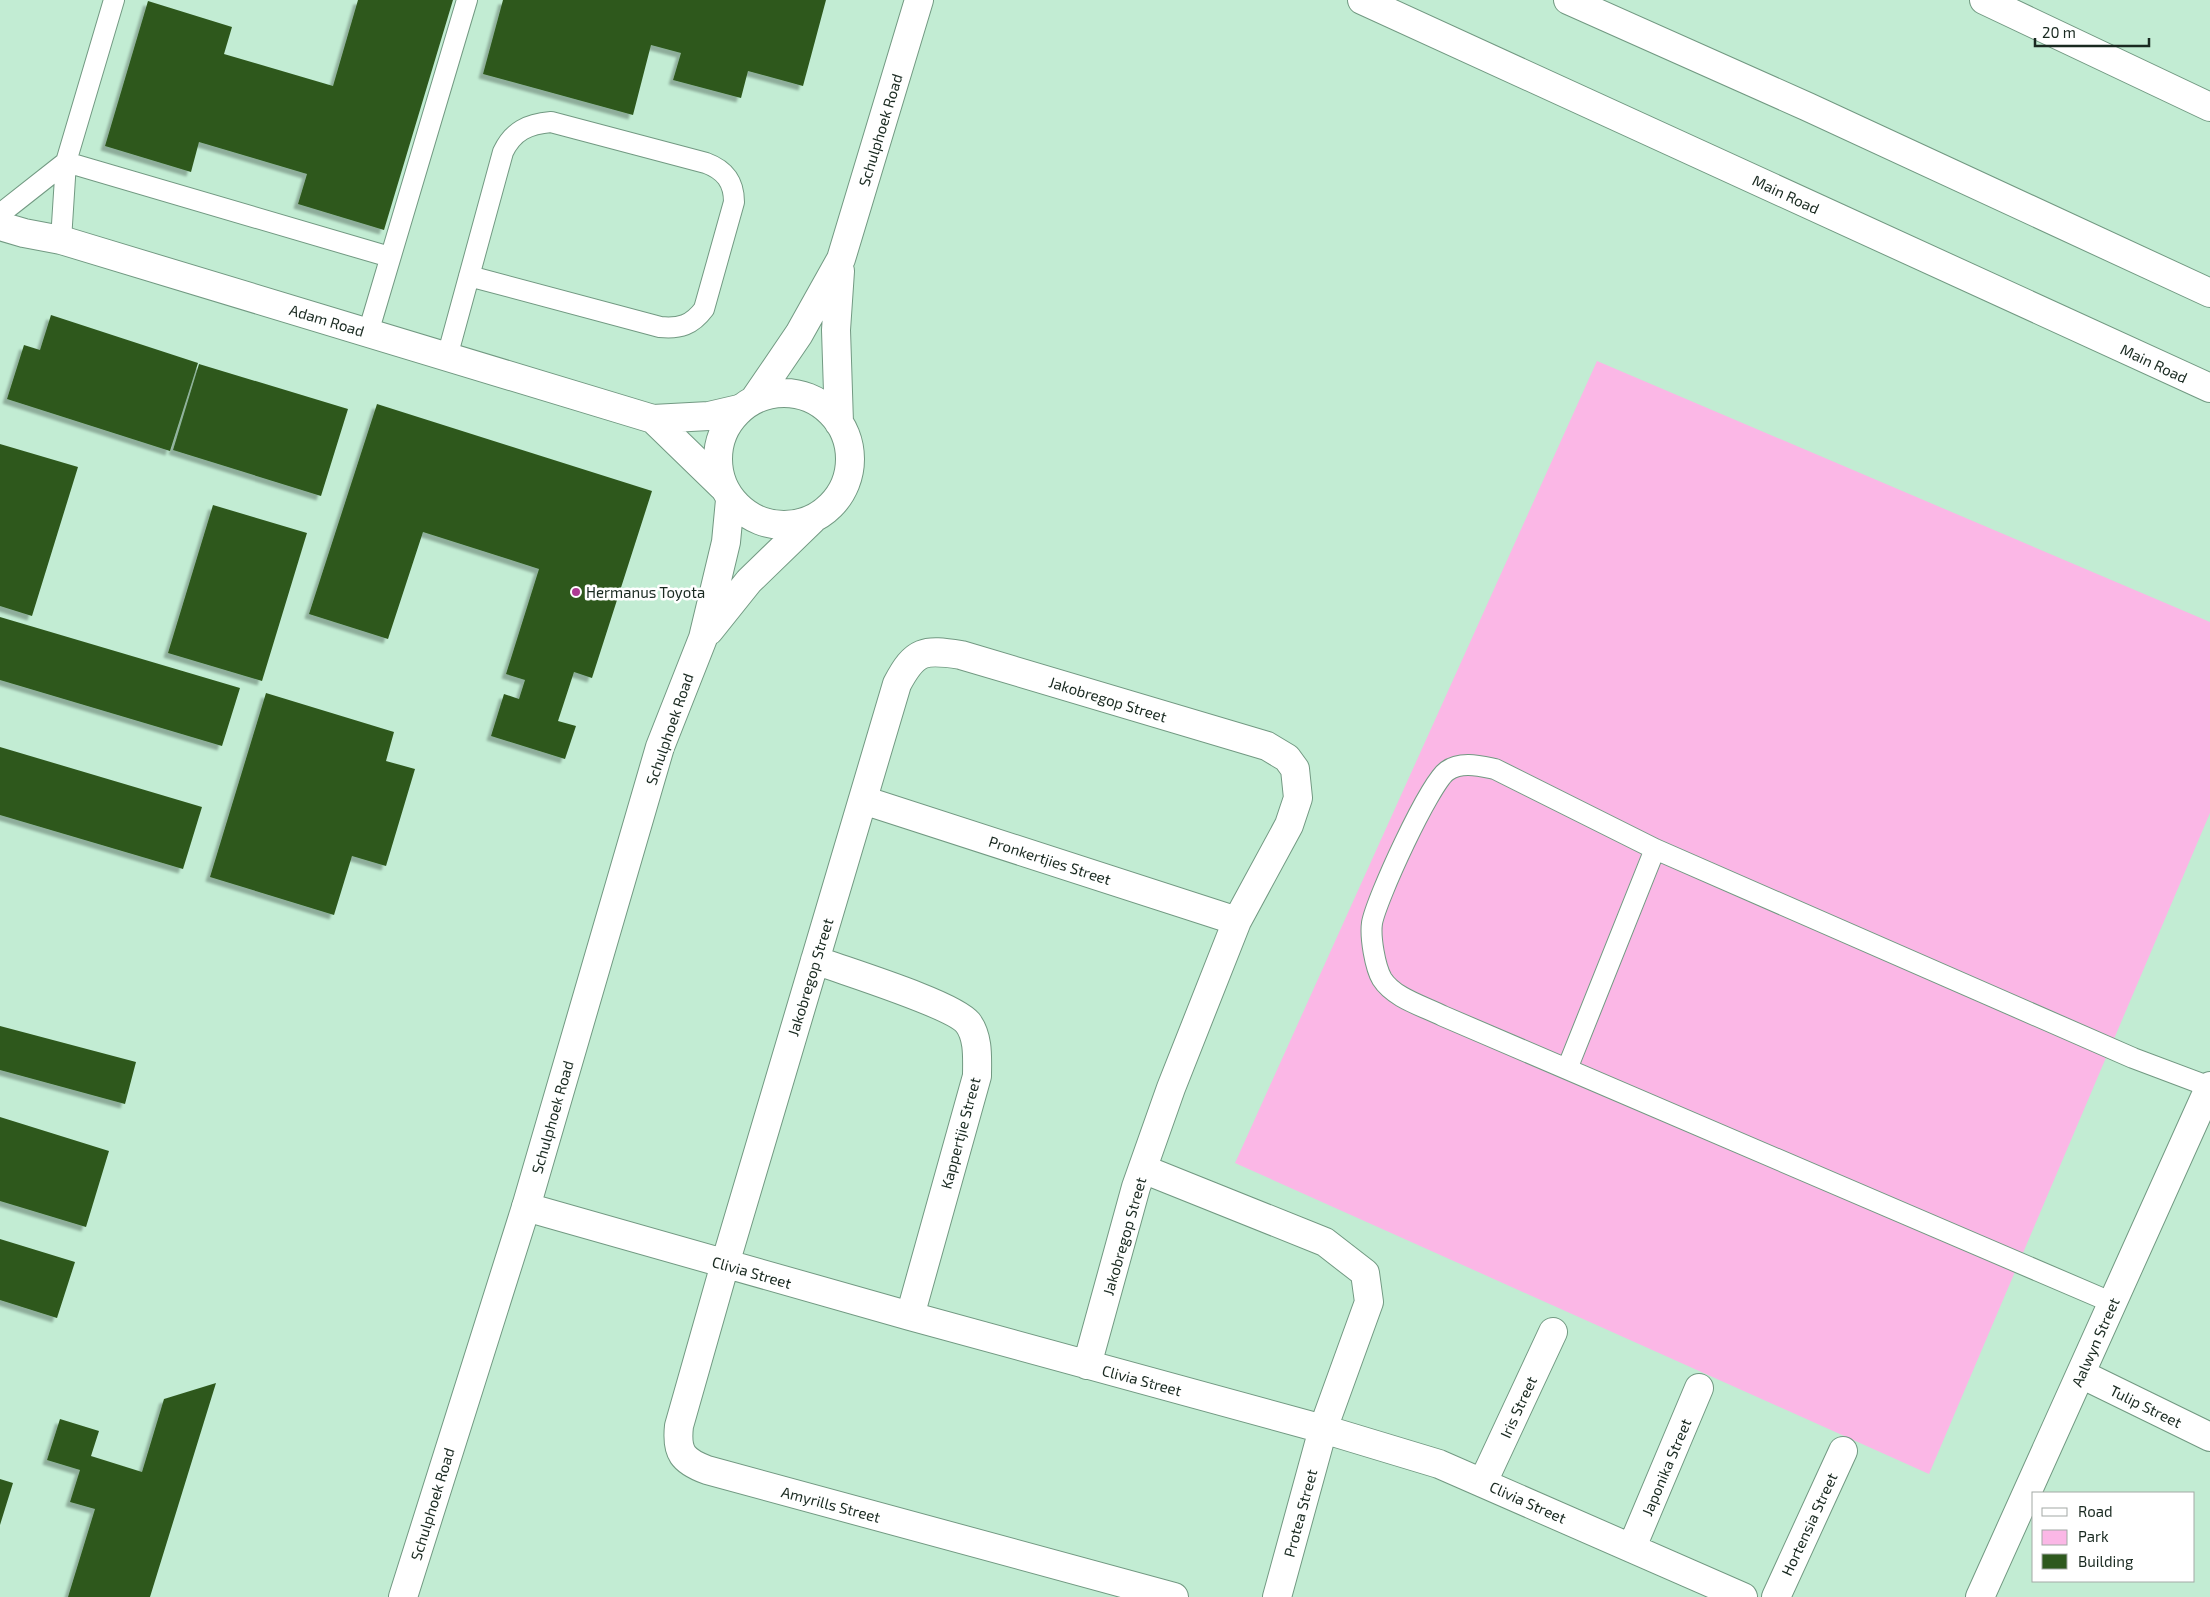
<svg xmlns="http://www.w3.org/2000/svg" width="2210" height="1597" font-family="'Exo 2',sans-serif">
<style>
.green{fill:#fbb7e6}
.building{fill:#2e591e;filter:url(#shadow)}
.lines{fill:none;stroke-linecap:round;stroke-linejoin:round}
.service-casing{stroke:#729982;stroke-width:22}
.minor-casing{stroke:#729982;stroke-width:30}
.tertiary-casing{stroke:#729982;stroke-width:30}
.primary-casing{stroke:#729982;stroke-width:30}
.service{stroke:#fff;stroke-width:20}
.minor{stroke:#fff;stroke-width:28}
.tertiary{stroke:#fff;stroke-width:28}
.primary{stroke:#fff;stroke-width:28}
.poi-dot{fill:#ae3a93;stroke:#fff;stroke-width:2}
.labels{text-anchor:middle;dominant-baseline:central;stroke-width:5;stroke-linejoin:round;paint-order:stroke}
.street-label{font-size:15px;fill:#192920;stroke:#fff}
.poi-label{font-size:15px;fill:#192920;stroke:#fff;text-anchor:start}
</style>
<defs>
<filter id="shadow"><feDropShadow dx="-4.5" dy="4.5" stdDeviation="1" flood-color="#0004"/></filter>
</defs>
<rect width="100%" height="100%" fill="#c2ecd3"/>
<path class="green" d="M1597,361L2210,622V813L1929,1474L1235,1163Z"/>
<path class="building" d="M358,0H453L384,230L298,204L307,174L199,142L191,172L105,146L148,1L232,27L224,54L333,86Z
M503,0H826L803,86L748,71L741,98L673,80L681,53L651,45L633,115L483,74Z
M51,315L198,363L170,451L7,399L24,345L40,350Z
M199,364L348,409L321,496L173,450Z
M377,404L652,491L592,678L574,672L558,721L576,726L565,759L491,736L504,694L519,699L525,680L506,674L539,569L423,532L388,639L309,614Z
M0,444L78,467L32,616L0,606Z
M213,505L307,533L262,681L168,653Z
M0,617L240,688L222,746L0,680Z
M266,693L394,732L386,761L415,769L386,866L352,856L334,915L210,877Z
M0,747L202,807L183,869L0,815Z
M0,1026L136,1062L125,1104L0,1070Z
M0,1117L109,1151L86,1227L0,1201Z
M0,1239L75,1262L57,1318L0,1300Z
M216,1383L150,1597H68L95,1509L70,1502L80,1470L47,1460L60,1419L99,1431L91,1456L142,1472L164,1399Z
M0,1479L13,1483L0,1525Z"/>
<g class="lines">
<defs>
<path id="service" d="M66,162L390,257
M0,214L66,162
M61,240L66,162L114,0
M368,333L467,0
M447,357L503,152C513,131 528,124 551,122L706,163C725,170 734,182 734,202L704,309C692,325 680,329 660,327L469,276
M1567,1069L1655,849
M2113,1303L1443,1016C1423,1006 1394,998 1382,979C1375,967 1370,937 1372,923C1376,900 1429,784 1447,771C1461,761 1480,766 1495,769L1655,849L2133,1058L2210,1087"/>
<path id="minor" d="M1984,0L2210,107
M0,226L24,233L61,240L653,419L709,416L739,409
M653,419L722,486
M863,800L1237,921
M815,960C844,971 953,1004 968,1023C979,1038 977,1059 977,1076L910,1316
M1143,1169L1325,1242L1365,1273L1369,1302L1323,1429L1277,1597
M526,1207L910,1316L1323,1429L1439,1464L1743,1597
M1087,1365L1136,1187L1171,1088L1237,921L1289,825L1298,798L1295,769L1287,758L1267,746L961,655C924,649 915,650 897,684L725,1264L679,1426C676,1453 683,1461 707,1470L1174,1597
M2081,1374L2210,1437
M1483,1482L1553,1332
M1632,1547L1699,1388
M1776,1597L1843,1451
M1980,1597L2210,1086"/>
<path id="tertiary" d="M718 459a66 66 0 1 1 132 0a66 66 0 1 1-132 0Z
M754,400L799,334L841,259L919,0
M839,423L836,330L840,271
M709,631L749,581L812,520
M403,1597L526,1207L660,747L703,638L726,542L730,500"/>
<path id="primary" d="M1362,0L2210,388
M1568,0L1808,107L2210,293"/>
</defs>
<use href="#service" class="service-casing"/>
<use href="#minor" class="minor-casing"/>
<use href="#tertiary" class="tertiary-casing"/>
<use href="#primary" class="primary-casing"/>
<use href="#service" class="service"/>
<use href="#minor" class="minor"/>
<use href="#tertiary" class="tertiary"/>
<use href="#primary" class="primary"/>
</g>
<circle class="poi-dot" cx="576" cy="592" r="5"/>
<g class="labels">
<g class="street-label">
<text transform="translate(880 130) rotate(-73)">Schulphoek Road</text>
<text transform="translate(1786 194) rotate(25)">Main Road</text>
<text transform="translate(327 320) rotate(17)">Adam Road</text>
<text transform="translate(2154 363) rotate(25)">Main Road</text>
<text transform="translate(1108 699) rotate(17)">Jakobregop Street</text>
<text transform="translate(669 729) rotate(-71)">Schulphoek Road</text>
<text transform="translate(1050 860) rotate(18)">Pronkertjies Street</text>
<text transform="translate(810 977) rotate(-73)">Jakobregop Street</text>
<text transform="translate(552 1117) rotate(-74)">Schulphoek Road</text>
<text transform="translate(960 1133) rotate(-75)">Kappertjie Street</text>
<text transform="translate(1124 1236) rotate(-74)">Jakobregop Street</text>
<text transform="translate(752 1272) rotate(16)">Clivia Street</text>
<text transform="translate(2095 1342) rotate(-66)">Aalwyn Street</text>
<text transform="translate(1142 1380) rotate(15)">Clivia Street</text>
<text transform="translate(2146 1406) rotate(26)">Tulip Street</text>
<text transform="translate(1518 1407) rotate(-65)">Iris Street</text>
<text transform="translate(1666 1467) rotate(-67)">Japonika Street</text>
<text transform="translate(1528 1502) rotate(24)">Clivia Street</text>
<text transform="translate(432 1504) rotate(-73)">Schulphoek Road</text>
<text transform="translate(831 1504) rotate(15)">Amyrills Street</text>
<text transform="translate(1300 1513) rotate(-75)">Protea Street</text>
<text transform="translate(1809 1524) rotate(-65)">Hortensia Street</text>
</g>
<g class="poi-label">
<text x="586" y="592">Hermanus Toyota</text>
</g>
</g>
<rect x="2032" y="1492" width="162" height="90" fill="#ffffff" stroke="#a3a9a6"/>
<rect x="2042" y="1508" width="25" height="8" fill="#ffffff" stroke="#a3a9a6"/>
<text x="2078" y="1517" font-size="15" fill="#192920">Road</text>
<rect x="2042" y="1530" width="25" height="15" fill="#fbb7e6" stroke="#a3a9a6"/>
<text x="2078" y="1542" font-size="15" fill="#192920">Park</text>
<rect x="2042" y="1554" width="25" height="15" fill="#2e591e" stroke="#a3a9a6"/>
<text x="2078" y="1567" font-size="15" fill="#192920">Building</text>
<path d="M2035 38v8h114v-8" fill="none" stroke="#192920" stroke-width="2.5"/>
<text x="2042" y="38" font-size="15" fill="#192920" stroke="#ffffff" stroke-width="4" paint-order="stroke">20 m</text>
</svg>
